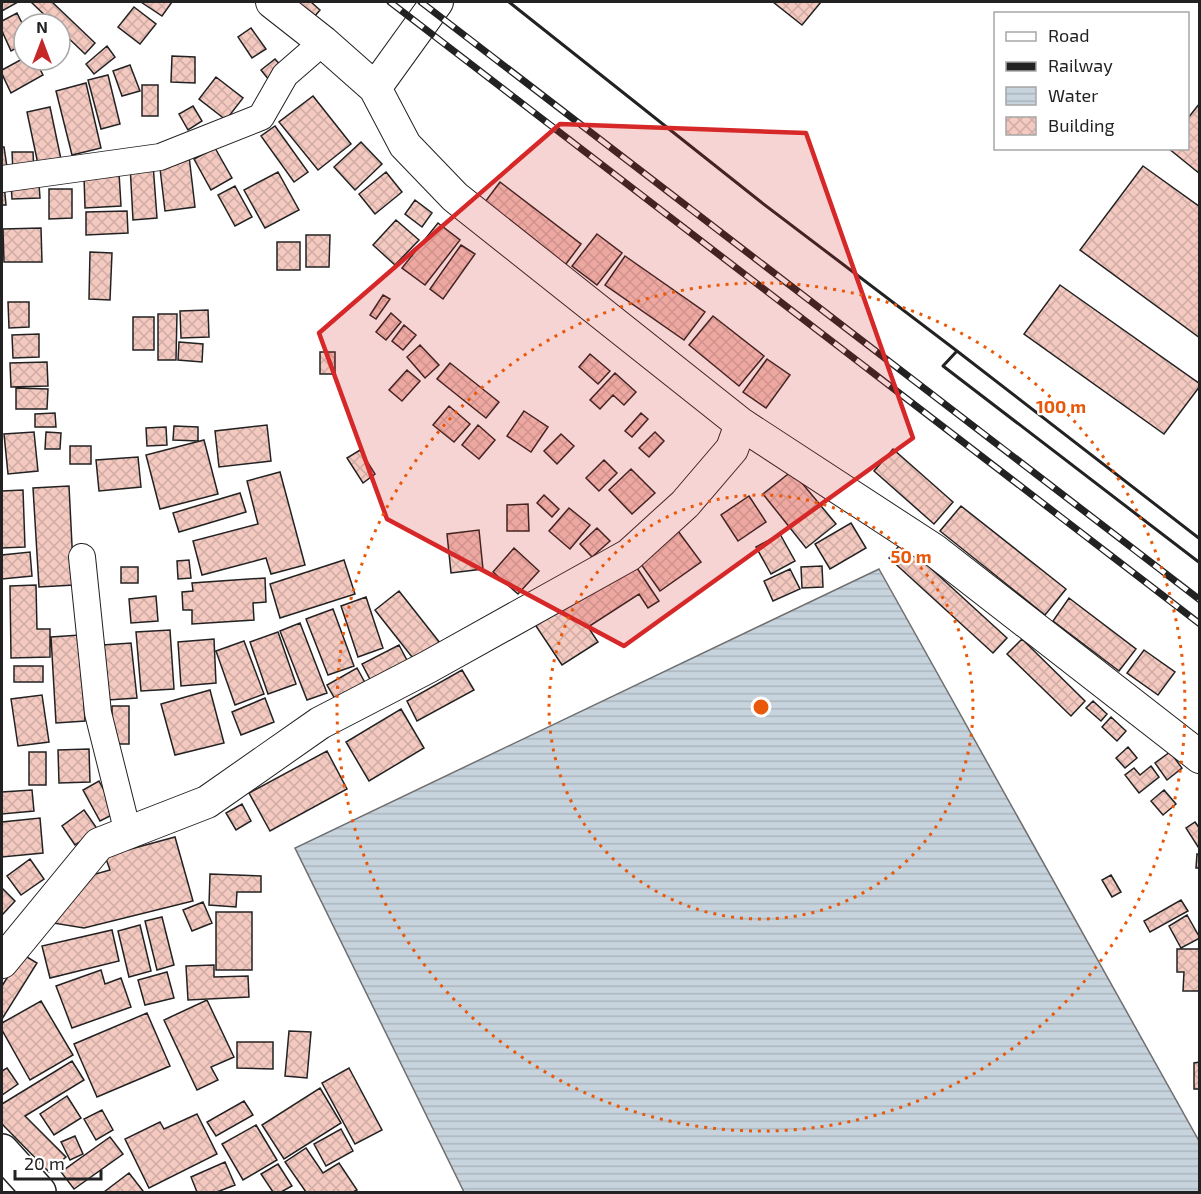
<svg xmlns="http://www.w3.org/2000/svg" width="1201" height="1194" font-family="'Exo 2',sans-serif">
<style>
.water{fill:url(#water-rules);stroke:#6f6f6f;stroke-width:1.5}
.building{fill:url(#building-cross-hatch);stroke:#222;stroke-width:1.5}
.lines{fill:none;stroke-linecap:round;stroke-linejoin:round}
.minor-casing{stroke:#222;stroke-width:28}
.tertiary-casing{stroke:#222;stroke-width:34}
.secondary-casing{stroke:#222;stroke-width:36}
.minor{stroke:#fff;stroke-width:26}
.tertiary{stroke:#fff;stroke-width:32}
.secondary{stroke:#fff;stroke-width:33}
.rail-casing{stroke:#222;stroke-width:7}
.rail{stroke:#fff;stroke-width:4.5;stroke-dasharray:14;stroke-linecap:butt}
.wall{stroke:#222;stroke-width:3}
.marked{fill:#d62828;fill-opacity:0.2;stroke:#d62828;stroke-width:4.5;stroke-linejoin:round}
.ring{fill:none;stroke:#e8590c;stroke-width:3;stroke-dasharray:3 6}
.centre{fill:#e8590c;stroke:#fff;stroke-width:3}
.ring-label{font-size:18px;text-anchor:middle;font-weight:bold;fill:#e8590c;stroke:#fff;stroke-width:4.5;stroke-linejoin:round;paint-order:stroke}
</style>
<defs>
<pattern id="water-rules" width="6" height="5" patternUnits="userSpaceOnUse" patternTransform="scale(1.5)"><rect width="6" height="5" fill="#c7d3dd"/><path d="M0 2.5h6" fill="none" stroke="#abb5bd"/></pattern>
<pattern id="building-cross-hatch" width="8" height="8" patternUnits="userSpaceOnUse" patternTransform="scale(1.5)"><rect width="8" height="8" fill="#f3c9c0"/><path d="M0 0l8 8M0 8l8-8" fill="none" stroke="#d0aca5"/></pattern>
</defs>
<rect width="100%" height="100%" fill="#fff"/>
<path class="water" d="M879,569L1199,1141V1192H464L295,848Z"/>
<path class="building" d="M2,2H18L2,11Z
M31,2H52L95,43L85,54L60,30V24H54Z
M141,2H172L162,16Z
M282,2H311L320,10L308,24Z
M773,2H821L802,25Z
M134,7L156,24L140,44L118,27Z
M17,13L24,27V44L11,51L2,31V21Z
M251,28L266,49L252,58L238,37Z
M107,46L115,57L94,74L86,64Z
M172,56L195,57V83L171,82Z
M24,58V60H35L43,75L11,93L2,74V70Z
M275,59L283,68L269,80L261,70Z
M130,65L140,91L122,96L113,71Z
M108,75L120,124L101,129L88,80Z
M216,77L243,98L226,120L199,99Z
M86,83L101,148L72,155L56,91Z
M142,85H158V116H142Z
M313,96L351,144L318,170L279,122Z
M1200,103V174L1168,148H1188V118Z
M193,106L202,121L188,130L179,114Z
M50,107L62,164L39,169L27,112Z
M275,126L308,172L294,182L261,136Z
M361,142L382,164L355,190L334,167Z
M2,147H4L8,174L2,175Z
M215,148L232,178L211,190L194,159Z
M12,152H33L34,171L13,172Z
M189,156L195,207L165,211L159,160Z
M153,164L157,218L133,220L130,165Z
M1143,166L1200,207V338L1080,250Z
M278,172L299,210L265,228L244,190Z
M386,172L402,192L375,214L359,194Z
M119,173L121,206L85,208L84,176Z
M500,182L581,244L563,268L482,206Z
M4,184L6,205H2V185Z
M11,184H39L40,198L12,199Z
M235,186L252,217L235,226L218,195Z
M49,189H72V218L49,219Z
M415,200L432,213L422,227L405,214Z
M127,211L128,233L86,235V212Z
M396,220L419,240L395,265L373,245Z
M438,223L460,240L425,285L402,268Z
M41,228L42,262H4L3,229Z
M597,234L622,253L597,285L572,266Z
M306,235H330L329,267H306Z
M277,242H300V270H277Z
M461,245L475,254L443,299L430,289Z
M90,252L112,253L110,300L89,299Z
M625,256L705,312L684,340L605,285Z
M1060,285L1200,384V386L1164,434L1024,334Z
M383,295L390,299L376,319L370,315Z
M8,302H29V327L9,328Z
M208,310L209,337L181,338L180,311Z
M391,313L401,322L386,340L376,332Z
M158,314H177L176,360H158Z
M713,316L764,356L739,386L689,345Z
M133,317H154V350H133Z
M404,325L416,335L403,350L392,341Z
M39,334V357L13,358L12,335Z
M179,342L203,344L202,362L178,360Z
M420,345L439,365L425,378L407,357Z
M320,352H335V374H320Z
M590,354L610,371L598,384L579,367Z
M767,359L790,375L766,408L743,392Z
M47,362L48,386L11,387L10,363Z
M450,363L499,402L486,418L437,379Z
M407,370L420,381L402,401L389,390Z
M615,373L636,392L624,405L613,395L600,409L590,400Z
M16,388L48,389L47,409H16Z
M449,406L470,424L454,442L433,425Z
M524,411L548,427L531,452L507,436Z
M55,413L56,427H35V414Z
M641,413L648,419L632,437L625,431Z
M267,425L271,461L219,467L215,431Z
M478,425L495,440L479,459L462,445Z
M174,426L198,427V441L173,440Z
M166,427L167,445L147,446L146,428Z
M34,432L38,471L8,474L4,434Z
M46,432L61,433L60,449H45Z
M655,432L664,441L649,457L639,448Z
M561,434L574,446L557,464L544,451Z
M204,440L218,494L160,509L146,455Z
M70,446H91V464H70Z
M893,449L953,502L934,524L874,471Z
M360,450L375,474L363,483L347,458Z
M138,457L141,487L99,491L96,460Z
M604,460L617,473L599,491L586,478Z
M631,469L655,493L632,514L609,490Z
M792,471L836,524L806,548L763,494Z
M280,472L305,565L271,574L266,558L202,575L193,541L258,524L247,481Z
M69,486L74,585L39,587L33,488Z
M23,490L25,547L2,548V491Z
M240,493L246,512L179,532L173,513Z
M544,495L559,509L552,517L537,503Z
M749,496L766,522L738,541L721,515Z
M528,504L529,531H507V505Z
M961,506L1066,589L1045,615L940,531Z
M569,508L590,525L570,549L549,531Z
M851,523L866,548L830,569L815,544Z
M597,528L610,541L592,557L580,544Z
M479,530L483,569L451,573L447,534Z
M678,531L701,562L660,591L638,560Z
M780,534L795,561L771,574L756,547Z
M902,542L1007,638L993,653L889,558Z
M514,548L539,571L518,594L493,572Z
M30,552L32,576L2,579V555Z
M189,560L191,578L178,579L177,561Z
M344,560L355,594L280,618L270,584Z
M633,562L659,601L648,608L639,594L588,627L598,642L562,665L530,617Z
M822,566L823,587L802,588L801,567Z
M121,567H138V583H121Z
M790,569L800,589L773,601L764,581Z
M265,578L266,602L253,603L254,620L192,624V610H183L182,592L193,591L192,583Z
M36,585L37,629H50V657L11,658L10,586Z
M399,591L440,643L416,662L375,610Z
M156,596L158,621L131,623L129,599Z
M366,597L383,648L358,657L341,606Z
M1069,598L1136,649L1119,671L1053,621Z
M333,609L354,666L328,675L306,619Z
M300,623L327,693L307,700L280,631Z
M170,630L174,689L141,691L136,632Z
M278,632L296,684L268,694L250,642Z
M80,635L85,721L56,723L51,637Z
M214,639L216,683L181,686L178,642Z
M1022,639L1085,701L1071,716L1007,654Z
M244,641L264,694L235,705L216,651Z
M131,643L137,698L108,700L103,645Z
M399,645L411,668L374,687L362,664Z
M1144,650L1175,672L1158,695L1127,673Z
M14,666H43V682H14Z
M357,668L369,690L339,706L327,685Z
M462,670L474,690L417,721L407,701Z
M210,690L224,743L175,755L161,704Z
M42,695L49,742L18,746L11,699Z
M265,698L274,722L241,735L232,712Z
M1093,701L1107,714L1101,721L1086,708Z
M112,706H129V744H112Z
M401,709L424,748L369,781L346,742Z
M1111,717L1126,731L1117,741L1102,727Z
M1128,747L1137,758L1125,768L1116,758Z
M89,749L90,782L59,783L58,750Z
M327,751L347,789L270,831L249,793Z
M29,752H46V785H29Z
M1170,752L1182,768L1167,780L1155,763Z
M1151,766L1159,777L1139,793L1125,775L1134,768L1140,775Z
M99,781L116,813L100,821L83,790Z
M32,790L34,811L2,814V792Z
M1164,790L1176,804L1163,815L1151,801Z
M242,804L251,821L236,830L226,813Z
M84,810L98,830L75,845L62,826Z
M40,818L43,853L2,857V822Z
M1195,822L1200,829V850L1186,828Z
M175,837L193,901L84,928L53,923L70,881L110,870L105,856Z
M1197,854L1200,855V868H1196Z
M30,859L44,879L21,895L7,876Z
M210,874L261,876V892H237L236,907L209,905Z
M1111,875L1121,892L1112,897L1102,880Z
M2,888L15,901L2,915Z
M1181,900L1188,911L1150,932L1144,921Z
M203,902L212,923L192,931L183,910Z
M216,912H252V970H216Z
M1187,915L1200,938L1181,948L1169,926Z
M162,917L174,965L157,970L145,921Z
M140,925L151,971L129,977L118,931Z
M112,930L119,961L50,978L42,946Z
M1177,949H1200V991H1183L1184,972H1177Z
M22,954L37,963L2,1019V986Z
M214,965V977L248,976L249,997L188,1000L186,966Z
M101,970L105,984L121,978L131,1007L72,1028L56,986Z
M167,972L174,998L145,1005L138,980Z
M207,1000L234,1057L211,1067L218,1080L197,1090L164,1020Z
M41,1001L73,1055L30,1080L2,1030V1023Z
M147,1013L170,1066L97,1097L74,1044Z
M289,1031L311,1032L307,1078L285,1076Z
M237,1042H273V1069L237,1068Z
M72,1061L84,1080L25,1116L66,1157L49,1172L2,1124V1104Z
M1200,1062V1089H1194V1063Z
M7,1068L18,1084L2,1095V1071Z
M349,1068L382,1130L355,1144L322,1083Z
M320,1088L341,1123L284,1159L262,1125Z
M67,1096L81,1118L54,1135L40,1114Z
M244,1101L253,1115L216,1136L207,1122Z
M102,1110L113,1130L96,1140L84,1119Z
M197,1114L217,1154L149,1188L125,1139L160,1122L164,1129Z
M256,1125L277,1160L243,1180L222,1144Z
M341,1129L353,1151L326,1166L314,1144Z
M75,1136L83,1154L70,1160L61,1142Z
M110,1137L123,1154L74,1189L61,1172Z
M306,1148L323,1173L339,1163L357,1190L353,1192H306L285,1162Z
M225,1162L235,1185L217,1192H197L191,1177Z
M278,1164L292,1186L281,1192H273L261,1174Z
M129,1173L143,1191L141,1192H104Z"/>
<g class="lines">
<defs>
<path id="minor" d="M2,179L160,157L261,117L285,75L323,42
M82,557L98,713L128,833"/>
<path id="tertiary" d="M272,2L323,42L375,88
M741,424L934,550L1200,757
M2,962L99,844L207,802L320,723L428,667L629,555L685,504L732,449L741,424L455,197L405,145L375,88L437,2"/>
<path id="secondary" d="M2,1151L39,1192"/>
</defs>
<use href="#minor" class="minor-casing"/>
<use href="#tertiary" class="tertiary-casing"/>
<use href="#secondary" class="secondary-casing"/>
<use href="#minor" class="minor"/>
<use href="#tertiary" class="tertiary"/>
<use href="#secondary" class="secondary"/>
<defs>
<path id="rail" d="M390,2L1200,624
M421,2L1200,600"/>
</defs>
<use href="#rail" class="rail-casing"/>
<use href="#rail" class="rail"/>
<path class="wall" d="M509,2L761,202L957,351L1200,539
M957,351L943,366L1200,563"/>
</g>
<path class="marked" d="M560,124L806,133L913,438L624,646L387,519L319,333Z"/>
<g class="ring">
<circle cx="761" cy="707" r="212"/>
<circle cx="761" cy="707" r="424"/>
</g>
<circle cx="761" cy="707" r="9" class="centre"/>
<g class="ring-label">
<text x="1061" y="413">100 m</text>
<text x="911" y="563">50 m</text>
</g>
<rect width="1201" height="1194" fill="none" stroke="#222222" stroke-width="6"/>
<rect x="994" y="12" width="195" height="138" fill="#ffffff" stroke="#a7a7a7" stroke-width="1.5"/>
<rect x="1006" y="32" width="30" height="9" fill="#ffffff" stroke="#a7a7a7" stroke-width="1.5"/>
<text x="1048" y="42" font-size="18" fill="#222222">Road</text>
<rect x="1006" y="62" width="30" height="9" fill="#222222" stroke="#a7a7a7" stroke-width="1.5"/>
<text x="1048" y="72" font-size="18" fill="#222222">Railway</text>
<rect x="1006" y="87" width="30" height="18" fill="url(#water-rules)" stroke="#a7a7a7" stroke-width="1.5"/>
<text x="1048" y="102" font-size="18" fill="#222222">Water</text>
<rect x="1006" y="117" width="30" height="18" fill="url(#building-cross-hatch)" stroke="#a7a7a7" stroke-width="1.5"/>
<text x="1048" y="132" font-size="18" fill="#222222">Building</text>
<g transform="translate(42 42)"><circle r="28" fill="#ffffff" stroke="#a7a7a7" stroke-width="1.5"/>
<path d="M0-4.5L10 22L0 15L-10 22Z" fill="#c62828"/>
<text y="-9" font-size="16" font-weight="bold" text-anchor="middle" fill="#222222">N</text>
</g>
<path d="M15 1170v9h86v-9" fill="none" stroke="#222222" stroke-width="3"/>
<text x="24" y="1170" font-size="18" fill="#222222" stroke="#ffffff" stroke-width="4.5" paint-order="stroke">20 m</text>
</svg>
